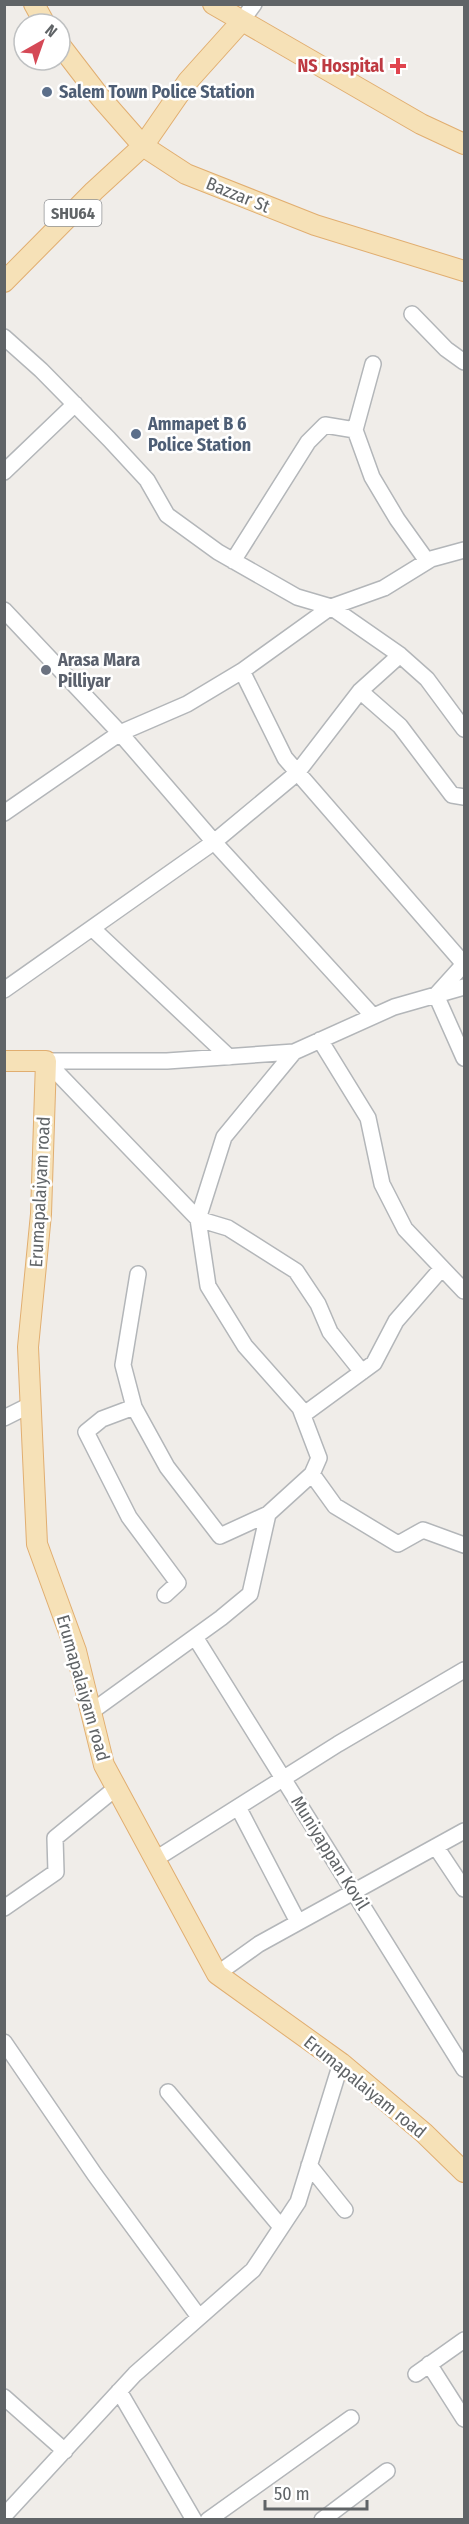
<svg xmlns="http://www.w3.org/2000/svg" width="469" height="2524" font-family="'Fira Sans Condensed',sans-serif">
<style>
.lines{fill:none;stroke-linecap:round;stroke-linejoin:round}
.minor-casing{stroke:#b3b6b9;stroke-width:18}
.major-casing{stroke:#e1ae70;stroke-width:22}
.minor{stroke:#fff;stroke-width:15}
.major{stroke:#f6e1b7;stroke-width:20}
.health-dot{fill:#e0444e;stroke:#fff;stroke-width:2}
.service-dot{fill:#5c6f8a;stroke:#fff;stroke-width:2}
.worship-dot{fill:#6b7280;stroke:#fff;stroke-width:2}
.labels{text-anchor:middle;dominant-baseline:central;stroke-width:5;stroke-linejoin:round;paint-order:stroke}
.shield{fill:#fff;stroke:#909295;stroke-width:1.5}
.shield-label{font-size:16px;font-weight:bold;fill:#606467}
.health-label{font-size:18px;font-weight:bold;fill:#be3a42;stroke:#fff;text-anchor:end}
.service-label{font-size:18px;font-weight:bold;fill:#4e5e75;stroke:#fff;text-anchor:start}
.street-label{font-size:18px;fill:#606467;stroke:#fff}
.worship-label{font-size:18px;font-weight:bold;fill:#5b616d;stroke:#fff;text-anchor:start}
</style>
<rect width="100%" height="100%" fill="#f0ede9"/>
<g class="lines">
<defs>
<path id="minor" d="M241,22L254,4
M412,314L446,349L464,362
M4,337L41,370L109,439L147,480L167,515L218,552L297,597L331,607L400,655L427,679L464,729
M373,364L355,430L372,477L397,519L427,561
M4,472L75,404
M233,561L308,442L325,425L355,430
M4,610L120,733L214,842L373,1016
M242,671L285,758L464,964
M360,691L400,726L452,795L464,797
M4,813L120,733L187,704L242,671L331,607L384,588L431,559L464,550
M93,929L229,1057
M464,964L436,995L464,1058
M4,990L214,842L297,773L360,691L400,655
M320,1040L368,1118L382,1184L405,1229L464,1291
M46,1061H167L294,1052L394,1007L464,987
M46,1061L198,1219L224,1137L294,1052
M138,1274L123,1365L134,1407L167,1467L220,1536L268,1514
M362,1372L330,1332L318,1304L296,1271L228,1228L198,1219L208,1286L245,1346L300,1408L319,1458L312,1474L335,1506L398,1544L423,1530L464,1545
M134,1407L102,1419L86,1432L129,1517L178,1583L165,1595
M303,1415L374,1363L396,1321L442,1268
M4,1418L32,1404
M195,1637L464,2069
M91,1712L221,1618L250,1594L268,1514L312,1474
M238,1807L298,1922
M436,1847L464,1889
M154,1860L338,1744L464,1670
M4,1908L56,1872L55,1838L116,1788
M217,1974L259,1944L464,1831
M4,2042L95,2175L199,2317
M168,2092L281,2227
M309,2165L345,2210
M429,2364L464,2419
M416,2374L464,2340
M119,2391L194,2520
M4,2397L65,2451
M4,2516L135,2374L253,2270L298,2202L341,2063
M208,2520L351,2418
M322,2520L387,2471"/>
<path id="major" d="M34,4L45,24
M213,4L421,124L464,144
M60,45L100,97L143,146L186,174L315,225L464,271
M4,282L94,191L143,146L188,81L241,22
M4,1061H46L41,1214L28,1347L37,1544L76,1651L104,1765L217,1974L341,2063L424,2133L464,2172"/>
</defs>
<use href="#minor" class="minor-casing"/>
<use href="#major" class="major-casing"/>
<use href="#minor" class="minor"/>
<use href="#major" class="major"/>
</g>
<path class="health-dot" d="M395 57h6v6h6v6h-6v6h-6v-6h-6v-6h6z"/>
<g class="service-dot">
<circle cx="47" cy="92" r="6"/>
<circle cx="136" cy="434" r="6"/>
</g>
<circle class="worship-dot" cx="46" cy="670" r="6"/>
<g class="labels">
<rect class="shield" x="44.5" y="200" width="57" height="26" rx="4.5"/>
<g class="shield-label">
<text x="73" y="213">SHU64</text>
</g>
<g class="health-label">
<text x="384" y="66">NS Hospital</text>
</g>
<g class="service-label">
<text x="59" y="92">Salem Town Police Station</text>
<text x="148" y="424">Ammapet B 6<tspan x="148" dy="21">Police Station</tspan></text>
</g>
<g class="street-label">
<text transform="translate(238 195) rotate(22)">Bazzar St</text>
<text transform="translate(40 1192) rotate(-87)">Erumapalaiyam road</text>
<text transform="translate(83 1688) rotate(74)">Erumapalaiyam road</text>
<text transform="translate(330 1853) rotate(58)">Muniyappan Kovil</text>
<text transform="translate(365 2087) rotate(39)">Erumapalaiyam road</text>
</g>
<g class="worship-label">
<text x="58" y="660">Arasa Mara<tspan x="58" dy="21">Pilliyar</tspan></text>
</g>
</g>
<rect width="469" height="2524" fill="none" stroke="#606467" stroke-width="12"/>
<g transform="translate(42 42) rotate(40)"><circle r="28" fill="#ffffff" stroke="#bfc1c2" stroke-width="1.5"/>
<path d="M0-4.5L10 22L0 15L-10 22Z" fill="#d54956"/>
<text y="-9" font-size="16" font-weight="bold" text-anchor="middle" fill="#606467">N</text>
</g>
<path d="M265 2500v9h102v-9" fill="none" stroke="#606467" stroke-width="3"/>
<text x="274" y="2500" font-size="18" fill="#606467" stroke="#ffffff" stroke-width="4.5" paint-order="stroke">50 m</text>
</svg>
